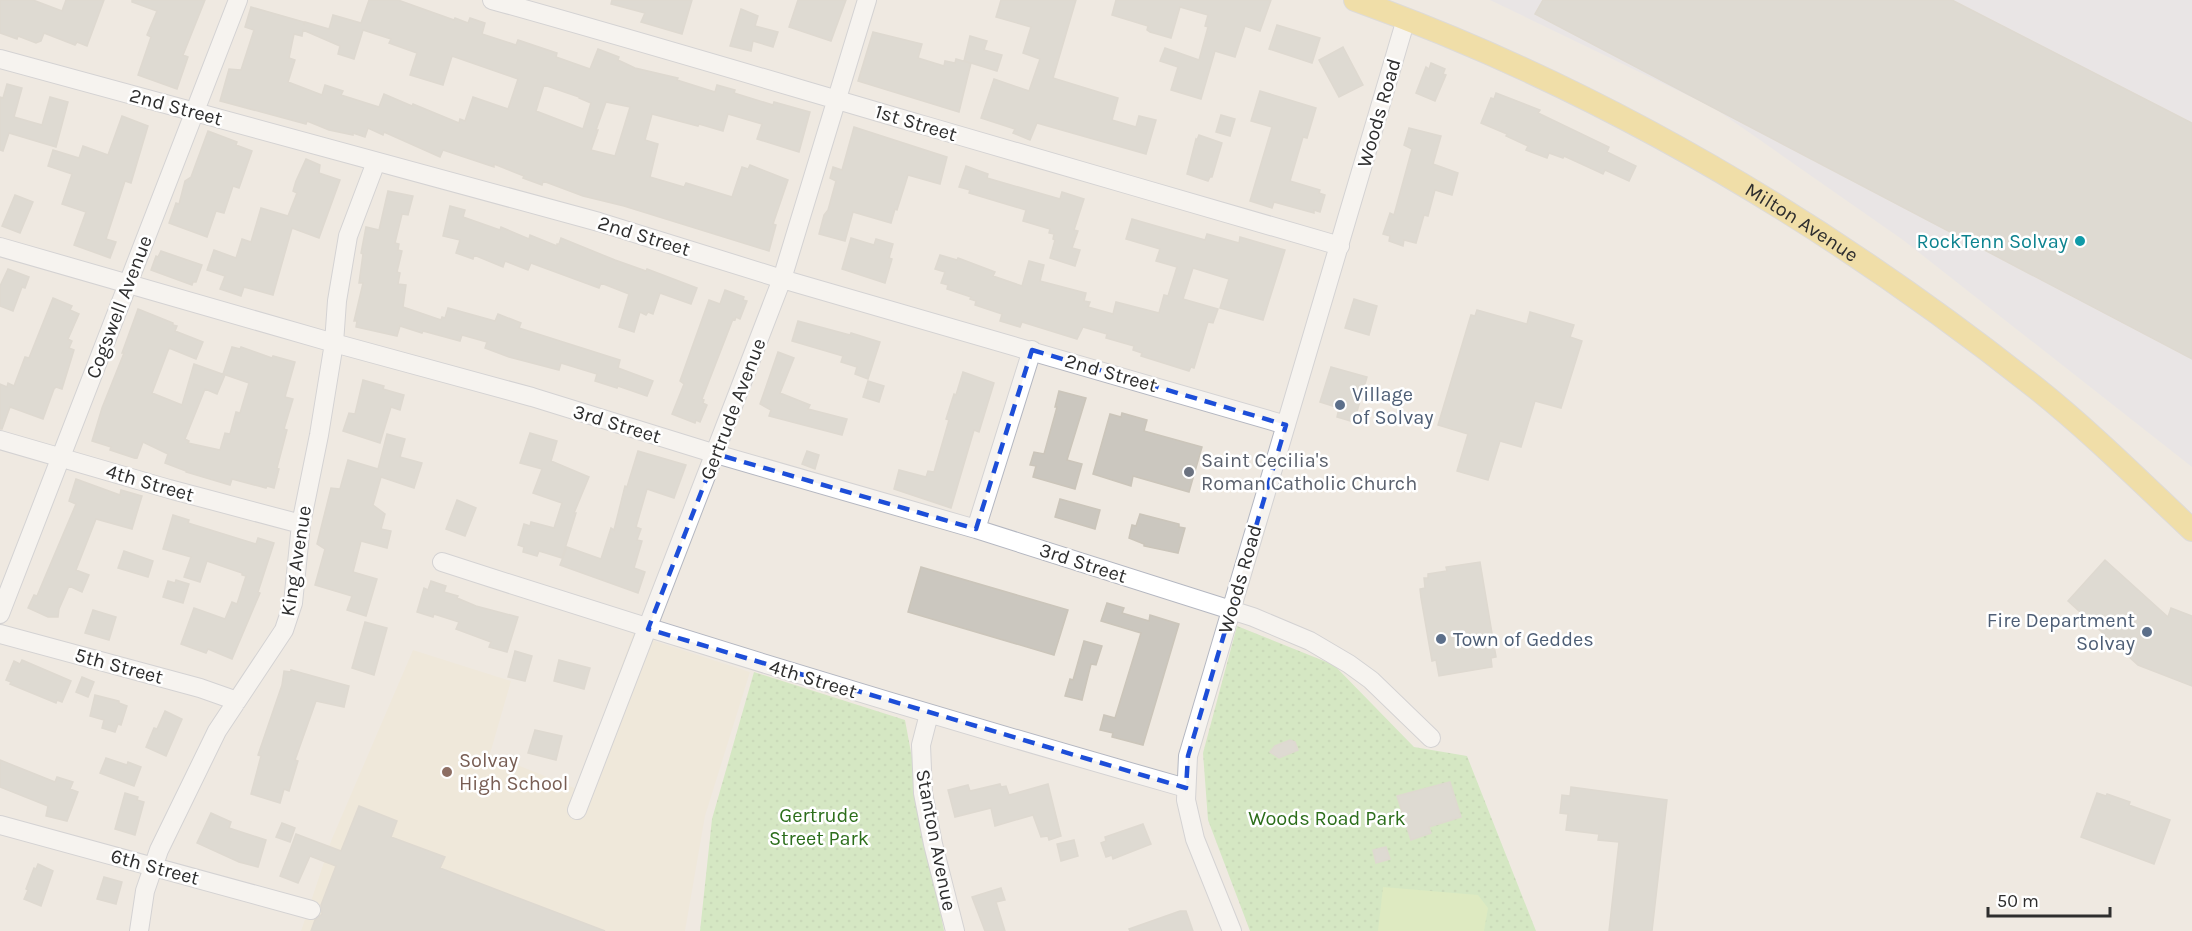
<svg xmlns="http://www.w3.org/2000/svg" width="2192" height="931" font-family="Karla,sans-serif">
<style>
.industrial{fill:#e3e1e8}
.education{fill:#f0e6d1}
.park{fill:url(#park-dots)}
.pitch{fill:#c9ec9a}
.building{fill:#cbc7bf;stroke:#cbc5ba;stroke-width:1.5;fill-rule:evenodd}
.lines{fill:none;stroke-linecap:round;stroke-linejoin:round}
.minor-casing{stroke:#b4b7c1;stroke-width:20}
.major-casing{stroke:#c9c9c9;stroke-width:24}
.minor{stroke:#fff;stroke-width:18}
.major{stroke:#f2d163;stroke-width:22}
.marked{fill:none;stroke:#1d4ed8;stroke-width:4.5;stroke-dasharray:12 8;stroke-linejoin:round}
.culture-dot{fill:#0f9aa8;stroke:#fff;stroke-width:2}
.service-dot{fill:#5c6f8a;stroke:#fff;stroke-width:2}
.worship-dot{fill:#6b7280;stroke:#fff;stroke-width:2}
.education-dot{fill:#8d6e63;stroke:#fff;stroke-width:2}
.labels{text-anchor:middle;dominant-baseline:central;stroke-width:5;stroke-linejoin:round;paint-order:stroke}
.street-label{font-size:20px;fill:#2e2e2e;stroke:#fff}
.culture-label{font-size:20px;fill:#0d838f;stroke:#fff;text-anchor:end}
.service-label{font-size:20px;fill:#4e5e75;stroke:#fff;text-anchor:start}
.worship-label{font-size:20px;fill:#5b616d;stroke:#fff;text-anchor:start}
.education-label{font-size:20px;fill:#785e54;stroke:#fff;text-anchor:start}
.park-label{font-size:20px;fill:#2c6e1b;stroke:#fff}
</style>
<defs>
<pattern id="park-dots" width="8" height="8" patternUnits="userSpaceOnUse" patternTransform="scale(1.5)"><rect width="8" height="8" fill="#b6e59e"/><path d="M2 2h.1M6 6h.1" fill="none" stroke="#9dc588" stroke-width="1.8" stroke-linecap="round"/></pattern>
</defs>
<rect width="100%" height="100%" fill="#efe9e1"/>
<path class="industrial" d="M1490,0H2192V467L1903,240L1714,108Z"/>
<path class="education" d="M633,634L750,672L705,816L685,931H301L331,841L413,650L511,681L490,754L577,789Z"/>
<path class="park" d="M1237,626L1334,665L1414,747L1467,756L1536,931H1250L1208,820L1203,753Z
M754,672L905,720L944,931H700L712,819Z"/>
<path class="pitch" d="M1383,887L1478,895L1488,908L1484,931H1378Z"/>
<path class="building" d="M0,0H33L62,11L66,0H104L87,46L77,42L75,45L44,33L41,41L36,43L18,36L17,39L0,33Z
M132,0H205L183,55L188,57L177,89L138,75L151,37L147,35L157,11L132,2Z
M369,0H398L454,20L455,18L468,23L470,18L485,23L482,34L516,45L518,40L557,53L556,57L590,69L598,49L619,57L618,60L635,68L678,78L677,80L715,92L717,85L735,90L734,93L773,105L774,102L810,112L799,152L757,139L762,124L728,114L723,131L699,124L698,126L652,114L645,140L658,144L650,177L684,187L686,183L732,197L742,167L748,169L750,165L788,180L773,224L776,225L769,251L624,206L583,196L543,181L542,185L523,178L524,176L494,164V167L443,150L440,157L384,132L383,135L368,128L365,137L353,133V135L329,130L307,121L306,124L220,101L229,69L241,70L254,30L245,27L251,7L304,22V25L305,22L329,29L333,15L361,23ZM303,30L340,46L338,54L354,59L363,30L391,39L389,43L417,53L410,75L443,85L452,56L518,79L508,109L473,97L465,121L460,119L459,123L413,104L412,106L384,94L379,107L341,95L343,91L325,85L322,95L288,82L295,60L289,58L294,34L302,36ZM544,85L579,97V98L591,103L583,129L536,111ZM606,102L630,107L615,156L591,150L598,130H596Z
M612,0H692L682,34L641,22L645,13L611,4Z
M798,0H846L831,41L789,27Z
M1001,0H1076L1053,78L1118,98L1112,120L1136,127L1139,116L1156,120L1146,154L1037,123L1030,140L1013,133L1015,129L981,118L994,79L1029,91L1040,59L1023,53L1031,27L996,17Z
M1116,0H1271L1260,31L1245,26L1235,57L1215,51L1201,99L1171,90L1178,67L1160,61L1165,48L1199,60L1208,27L1205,26L1208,15L1180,7L1171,38L1150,32L1147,30L1148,26L1112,15Z
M1543,0H1952L2192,123V359L1535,14Z
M741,9L758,16L755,26L778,32L773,47L753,41L751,51L730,46Z
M1277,25L1320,38L1312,63L1269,49Z
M873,32L922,44L918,58L944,66L945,61L955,63L956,59L970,63L964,61L970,36L987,41L984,50L1002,55L997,71L971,63L959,112L858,81Z
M1343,47L1363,85L1339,97L1319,60Z
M1431,63L1445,69L1443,74L1446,75L1435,101L1416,93L1426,67L1429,69Z
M7,84L22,88L14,117L42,125L50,97L68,102L56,147L9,133L3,151L0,150V97L3,98Z
M1260,91L1316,108L1307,138L1303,137L1290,181L1320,190L1319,193L1325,195L1320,212L1314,210V213L1274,202L1272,208L1250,201L1272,127L1251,121Z
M1496,93L1540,110L1538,113L1609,147L1607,152L1636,166L1629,181L1605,170L1603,174L1599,172L1564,156L1563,158L1549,153L1547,158L1526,150L1528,146L1506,136L1507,134L1481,123L1491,98L1494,99Z
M1221,115L1235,119L1230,136L1216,132Z
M122,116L148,126L131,183L125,181L106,239L116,242L110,258L74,245L86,212L62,204L72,174L48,166L53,150L79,158L83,146L108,155Z
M854,127L947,157L940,184L908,175L897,210L895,209L891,223L853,212L845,241L819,234L824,215L828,210L836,181L830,178L833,167L842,170Z
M1409,128L1441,136L1433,164L1458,173L1452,195L1435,190L1428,216L1424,215L1416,243L1404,240L1403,246L1389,241L1390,236L1383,234L1390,213L1394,215L1412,149L1404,145Z
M208,131L237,142L236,145L252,151L239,188L233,186L224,213L216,211L207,237L169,223L176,203L179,204L185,181L191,177Z
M1199,135L1222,143L1212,177H1210L1208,181L1187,174L1196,139L1197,140Z
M306,159L320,165L319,173L340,180L319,238L292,228L273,295L244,287L241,296L220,289L225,276L207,270L214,250L236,258L242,239L251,242L261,208L288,216L297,193L293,191L296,181Z
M966,166L988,174L987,178L1060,199L1062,192L1084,199L1074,230L1078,231L1072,248L1080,250L1075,266L1050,258L1055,240L1053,239L1054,234L1049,233L1050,229L1023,221L1026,210L969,193L970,190L959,187Z
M388,191L413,196L408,215L402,214L395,243L399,244L398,250L402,251L397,272L400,273L398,284L406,285L403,307L441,320L442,317L445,318L448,308L495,321L498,314L521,323L519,328L620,360L618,368L653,381L647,396L618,386L617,388L595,381L597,374L561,363L559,370L509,357L485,348L487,342L462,335L460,341L423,331L422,333L400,326L397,336L356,327L357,321H354L363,283H359L363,254L361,253L366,227L379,230Z
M15,195L33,202L20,233L2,226Z
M450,206L465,210L463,217L500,230L501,227L529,239L530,235L557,246V244H559L561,238L615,260L646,271L647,269L697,288L691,304L660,293L653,314L648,312L646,315L640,312L634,332L619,327L629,294L601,283L599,288L531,263L528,270L505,261L503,267L474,255L473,259L456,253L460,240L443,236Z
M1132,219L1205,240L1207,234L1239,243L1240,237L1285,250L1263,320L1220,308L1229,279L1193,268L1183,299L1218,309L1213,323L1208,322L1194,368L1191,367L1189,371L1141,356L1142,353L1133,350L1134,346L1106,338L1107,334L1083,327L1077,339L1022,322L1020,327L1000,321L1002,314L975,305L976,301L970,299L971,297L947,289L948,285L941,283L945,272L935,269L940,255L957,260L958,258L995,272L993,276L1022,286L1029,261L1044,265L1040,281L1086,293L1084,301L1090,302L1088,307L1113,314L1116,302L1159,313L1164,295L1168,296L1177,267L1156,261L1160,249L1126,239Z
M851,238L874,245L876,239L893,244L889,258L892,259L885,283L842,269Z
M161,251L202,265L196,282H193L192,285L151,270L156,256L158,257Z
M8,269L29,277L25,288L22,287L13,311L0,306V286Z
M725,290L744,297L743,300L747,301L740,319L736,317L735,320L733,319L702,399L704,400L703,403L707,405L700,422L696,420L695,423L672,414L684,384L680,381L709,300L720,304Z
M53,298L72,306L70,310L79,314L68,339L72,341L69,348L74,350L62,389L56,387L54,389L43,419L10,407L2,429H0V384L7,387L8,383L14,386L25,357L29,358Z
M1354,299L1377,306L1369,335L1345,328Z
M138,309L173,323V325L177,326L175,331L203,342L196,359L169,348L152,393L182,405L194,364L225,375L217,394L205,389L185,439L189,441L188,443L220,450L225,433L230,434L236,412L240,413L249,383L223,374L232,347L240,349L241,347L272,358L273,356L295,362L285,397L293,399L284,429L287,430L277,468L279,469L274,488L267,486L266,488L232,479L230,485L186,472V471L165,463L168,454L143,442L137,458L134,457V458L110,450L111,447L92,441L102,408L124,353H122Z
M1477,310L1527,324L1530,312L1574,325L1570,337L1582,341L1561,408L1535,401L1521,447L1500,441L1488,480L1457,471L1468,434L1438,425L1471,315L1475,316Z
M798,321L850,335L851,333L880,342L868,379L855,374L857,367L841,362L843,356L792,341Z
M778,352L794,358L780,393L810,405L808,409L847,419L842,435L769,416L771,410L760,404Z
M1331,367L1367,377L1354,422L1337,417L1339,408L1320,402Z
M963,372L994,383L979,432L974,430L951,508L894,489L899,470L926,477L928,471L934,472L949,420L946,419L954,394L956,395Z
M363,380L384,386L383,389L404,395L400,410L391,407L380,443L343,431L349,413L355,414Z
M868,381L884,386L879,402L863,397Z
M1059,391L1086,398L1067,460L1082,464L1075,489L1033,477L1036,466L1030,465L1034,452L1044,454L1057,407H1055Z
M1122,413L1147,420L1144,431L1202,447L1189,492L1133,476L1131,486L1093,474L1110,414L1121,417Z
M530,433L557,441L551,461L589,477L574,513H576L562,558L539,551L537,556L523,552L524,547L518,545L524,524L530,526L531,522L554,528L562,503L533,493L542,469L520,463Z
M387,434L405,439L400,457L422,463L414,488L381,477L373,505L385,514L381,529L391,531L387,548L361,541L353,572L377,579L366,616L347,610L352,596L315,585L325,549L317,544L331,488L340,489L348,460L378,469Z
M638,451L686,465L674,498L647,489L636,527L641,529L637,540L642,541L634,568L645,572L638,593L560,565L567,547L601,559L611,528L614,530L625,486L627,487Z
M807,451L819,455L815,469L802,464Z
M76,479L120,495L121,490L142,496L132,529L96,519L76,570L89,575L82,592L69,586L59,609L58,617H48L28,608L34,595L37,596L42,584L76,504L69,501Z
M1060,499L1100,510L1095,529L1055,517Z
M457,500L476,508L465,536L446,529Z
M1140,514L1179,524V527L1185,528L1178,553L1144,546V544L1129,538L1132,525L1136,526Z
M173,515L189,520L188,523L256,544L258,538L274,543L258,592L260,593L232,659L208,649L206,653L181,644L194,608L225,619L232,602L237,604L246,576L242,575V573L207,561L200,582L184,577L191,557L163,549Z
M124,551L153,561L148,577L118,568Z
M2105,560L2168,617L2171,608L2192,616V686L2138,665L2068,601Z
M1480,562L1496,657L1491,658L1492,667L1439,676L1436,660L1432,661L1421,598L1420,589L1425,588L1424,578H1428V574L1447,571L1446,567Z
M921,567L1068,610L1054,655L908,612Z
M176,580L189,584L183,603L163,597L168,581L175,583Z
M431,581L446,586L444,592L458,596L457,598L476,606L518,617L507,652L489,647L491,642L456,629L459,622L434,614L433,617L417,612L424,588L428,590Z
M1107,603L1124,608L1122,613L1149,621L1150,615L1179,624L1143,745L1112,737L1113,733L1100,730L1104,715L1115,718L1141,633L1101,621Z
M93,610L116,617L109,640L85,633Z
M365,622L387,628L374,675L352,668Z
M1084,641L1102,646L1096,665L1091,664L1082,700L1065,696L1070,679L1073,680Z
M515,651L532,656L525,681L508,677Z
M22,660L71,681L62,702L57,700L56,703L10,684L11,682L6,680L14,661L20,664Z
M559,660L590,668L584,689L554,681Z
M291,670L349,686L344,707L316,701L295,760L298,761L289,791L284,789L280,803L251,794L261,756L258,755L282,685L284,671L291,672Z
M82,677L94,682L88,697L76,692Z
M95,695L119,701V703L127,706L121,725L118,724L115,732L102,728L104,720L90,716Z
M165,711L182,719L166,756L146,747L154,728L157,729Z
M535,730L562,736L556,760L528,753Z
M1290,740L1295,742L1298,750L1279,758L1270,752L1275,746Z
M106,758L127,765L128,762L141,767L134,786L100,773Z
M0,760L55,782L57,777L73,782L70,789L78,792L67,821L46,816L48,806L0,787Z
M1450,782L1461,817L1429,827L1431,833L1411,840L1397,796Z
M1000,784L1001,787L1006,786L1009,795L1048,784L1061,836L1049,840L1048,836L1041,837L1033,815L995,826L991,808L955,817L948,790L968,785L970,791Z
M1571,787L1667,800L1652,931H1609L1619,842L1598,840L1599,834L1566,830L1568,814L1560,813L1562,795L1570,796Z
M125,793L138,797L137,800L144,802L135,835L115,829Z
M2097,793L2106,796L2107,794L2130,802L2129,805L2170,820L2154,864L2081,837Z
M359,806L397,821L391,837L445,857L440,868L605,931H311L315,920L322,914L321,905L336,866L310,856L298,883L280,876L289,853L296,834L341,851Z
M211,813L231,822L229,828L266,840L258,867L239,862L197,843Z
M282,823L295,828L290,842L276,837Z
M1143,824L1151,844L1113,859L1112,855L1106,857L1101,843L1106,841L1105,837Z
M1074,840L1078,856L1061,861L1057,844Z
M1386,847L1390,859L1376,863L1373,850Z
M38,864L53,871L41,906L24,899L28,890L26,889L34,868L36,869Z
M104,877L122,882L116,904L97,899Z
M1001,888L1005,900L996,902L1005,931H985L972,897Z
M1180,911H1186L1193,931H1130L1129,929Z"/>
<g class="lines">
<defs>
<path id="minor" d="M492,0C636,40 779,83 923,125C1062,166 1201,205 1340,246
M0,59L599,222L782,279L1286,425
M0,247L334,343L532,397L716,454L976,529L1253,617L1310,641L1349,664L1371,680L1431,738
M0,440L169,489L301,524
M976,529L1032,350
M442,562C689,642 936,717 1186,788
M0,614L238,0
M0,634L200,688L237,701
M929,714L921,745L923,793L933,844L955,931
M577,810L782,279L867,0
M0,825L311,910
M139,931L145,891L159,850L217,731L284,630L293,603L301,524L319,435L334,343L337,301L348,236L376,162
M1232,931L1195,839L1186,800L1188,756L1406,19"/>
<g id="major">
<path id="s1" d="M1355,0C1603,89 1830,225 2036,388C2091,432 2141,482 2192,530"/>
</g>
</defs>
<use href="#minor" class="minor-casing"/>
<use href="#major" class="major-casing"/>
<use href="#minor" class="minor"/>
<use href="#major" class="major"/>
</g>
<path d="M0 0H2192V931H0ZM1032,350L1286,425L1188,756L1186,788L648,629L716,454L976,529Z" fill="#efe9e1" fill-opacity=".55" fill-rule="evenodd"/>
<path class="marked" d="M1032,350L1286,425L1188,756L1186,788L648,629L716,454L976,529Z"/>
<circle class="culture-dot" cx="2080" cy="241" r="6"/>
<g class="service-dot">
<circle cx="1340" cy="405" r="6"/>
<circle cx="2147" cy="632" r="6"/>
<circle cx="1441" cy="639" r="6"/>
</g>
<circle class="worship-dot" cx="1189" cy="472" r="6"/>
<circle class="education-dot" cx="447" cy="772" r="6"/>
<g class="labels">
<g class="street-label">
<text transform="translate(176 107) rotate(15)">2nd Street</text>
<text transform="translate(1379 113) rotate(-74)">Woods Road</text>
<text transform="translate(916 123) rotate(17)">1st Street</text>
<text stroke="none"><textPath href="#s1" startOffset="500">Milton Avenue</textPath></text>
<text transform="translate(644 236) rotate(17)">2nd Street</text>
<text transform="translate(119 307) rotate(-69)">Cogswell Avenue</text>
<text transform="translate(1111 373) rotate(16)">2nd Street</text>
<text transform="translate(733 409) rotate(-69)">Gertrude Avenue</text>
<text transform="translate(617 424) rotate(17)">3rd Street</text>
<text transform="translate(150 483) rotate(16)">4th Street</text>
<text transform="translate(296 561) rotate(-81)">King Avenue</text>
<text transform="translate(1083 563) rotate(18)">3rd Street</text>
<text transform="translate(1240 579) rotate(-74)">Woods Road</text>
<text transform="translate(119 666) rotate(15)">5th Street</text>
<text transform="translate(813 679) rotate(17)">4th Street</text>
<text transform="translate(936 840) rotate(79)">Stanton Avenue</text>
<text transform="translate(155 867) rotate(15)">6th Street</text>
</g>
<g class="culture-label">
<text x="2068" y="241">RockTenn Solvay</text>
</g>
<g class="service-label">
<text x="1352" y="394">Village<tspan x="1352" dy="23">of Solvay</tspan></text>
<text x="2135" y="620" text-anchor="end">Fire Department<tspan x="2135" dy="23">Solvay</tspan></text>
<text x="1453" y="639">Town of Geddes</text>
</g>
<g class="worship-label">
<text x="1201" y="460">Saint Cecilia's<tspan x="1201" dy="23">Roman Catholic Church</tspan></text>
</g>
<g class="education-label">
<text x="459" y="760">Solvay<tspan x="459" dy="23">High School</tspan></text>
</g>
<g class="park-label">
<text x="819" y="815">Gertrude<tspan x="819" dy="23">Street Park</tspan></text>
<text x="1327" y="818">Woods Road Park</text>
</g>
</g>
<path d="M1988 907v9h122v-9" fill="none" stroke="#2e2e2e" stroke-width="3"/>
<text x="1997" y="907" font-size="18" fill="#2e2e2e" stroke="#ffffff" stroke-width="4.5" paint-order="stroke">50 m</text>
</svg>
